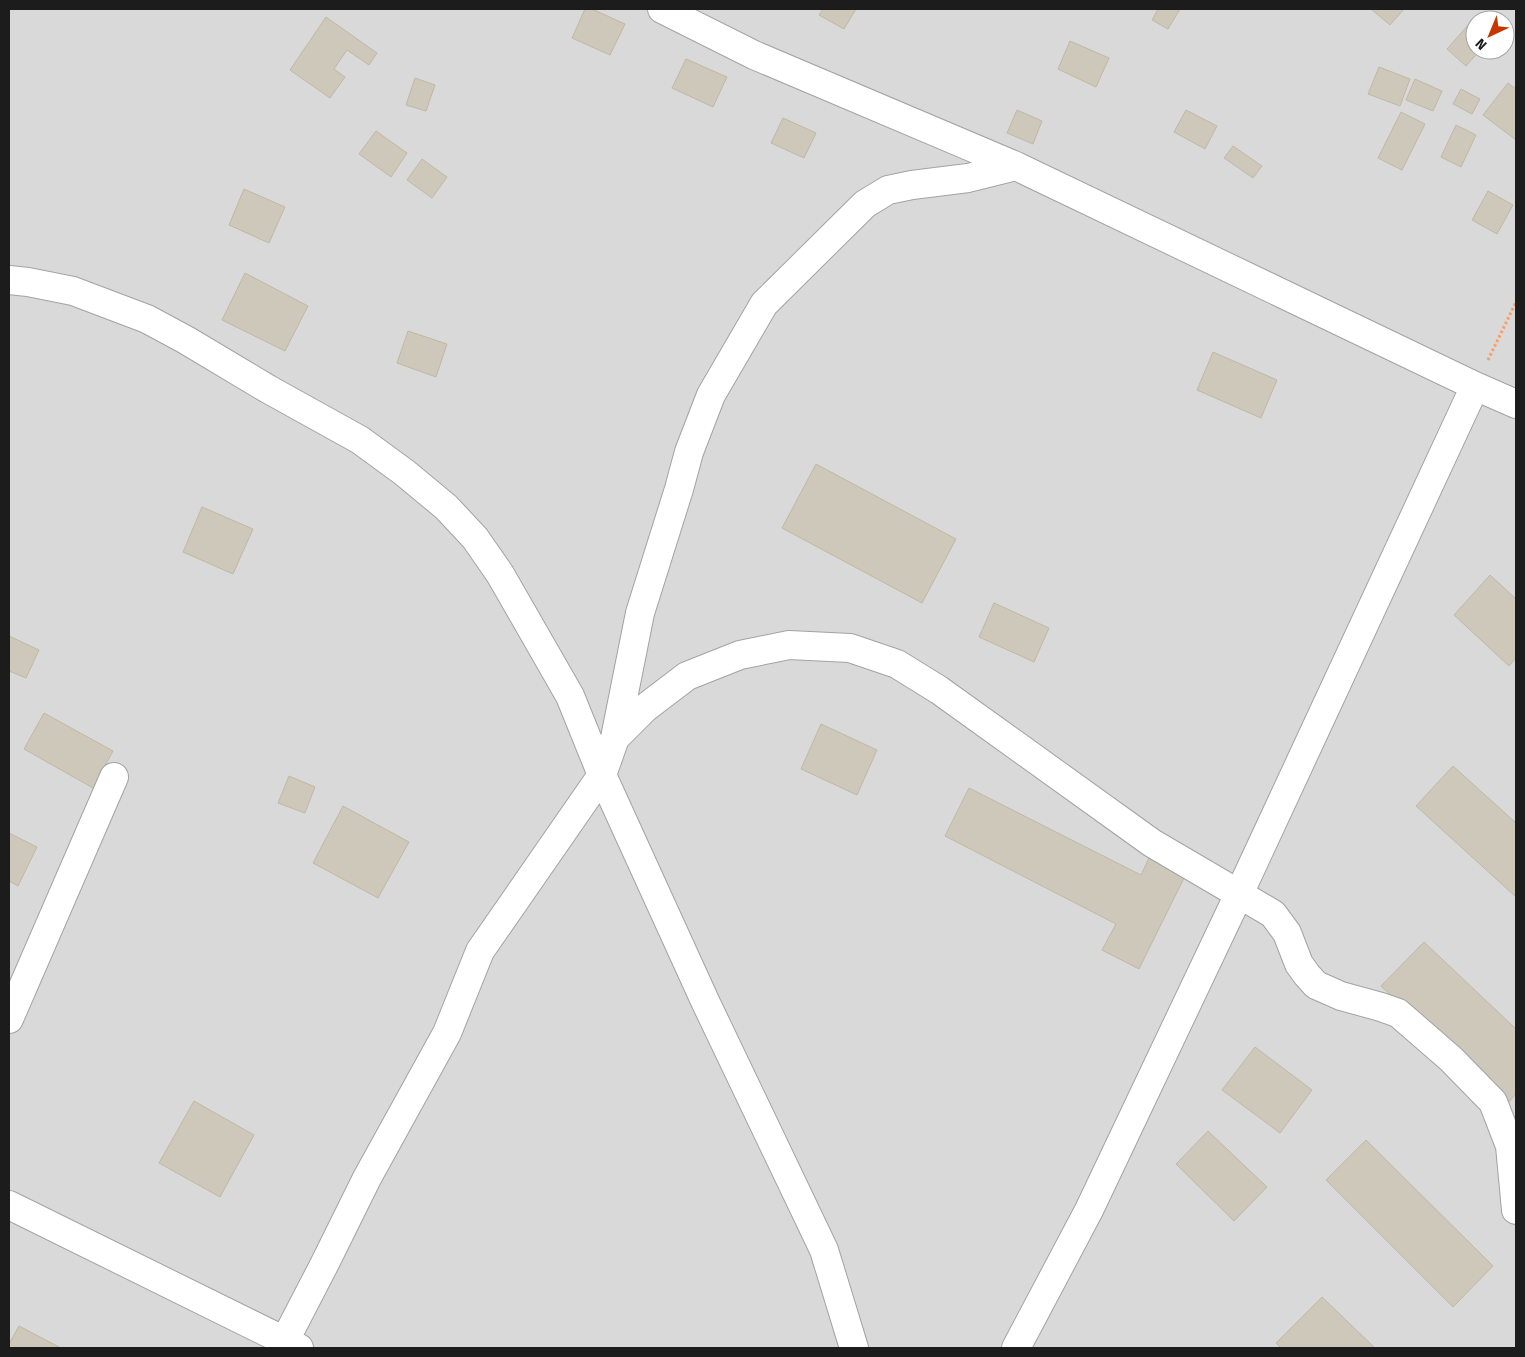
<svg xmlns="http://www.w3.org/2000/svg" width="1525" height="1357" font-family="'Fira Sans',sans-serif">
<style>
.residential{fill:#dad9d9;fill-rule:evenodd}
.building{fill:#cec8bb;stroke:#c0b8a3}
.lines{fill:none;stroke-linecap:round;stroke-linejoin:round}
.minor-casing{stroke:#a3a3a3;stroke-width:30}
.path{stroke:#fe9c62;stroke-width:3;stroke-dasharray:2.5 2.5;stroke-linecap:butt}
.minor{stroke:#fff;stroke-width:28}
</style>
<rect width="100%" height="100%" fill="#eeede1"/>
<path class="residential" d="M9,9H1516V1348H9ZM1475,20H1505V50H1475Z"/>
<path class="building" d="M585,9H592L625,24L610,55L572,38Z
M823,9H856L844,29L819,15Z
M1158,9H1180L1168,29L1152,20Z
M1371,9H1404L1390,25Z
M1477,15L1483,20H1475V50H1480L1466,66L1447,49Z
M326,17L377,53L369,65L347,50L334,69L345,77L330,98L290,70Z
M1070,41L1109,58L1096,87L1058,69Z
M686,59L727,77L713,107L672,88Z
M1379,67L1410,79L1400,106L1368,94Z
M415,78L435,85L426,111L406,105Z
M1415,79L1442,91L1433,111L1406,100Z
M1508,83L1516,89V140L1483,115Z
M1461,89L1480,99L1472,114L1453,104Z
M1017,110L1042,121L1033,144L1007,133Z
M1186,110L1217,126L1205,149L1174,132Z
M1401,112L1425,124L1402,170L1378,158Z
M783,118L816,133L804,158L771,143Z
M1456,125L1476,135L1461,167L1441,157Z
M376,131L407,153L391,177L359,154Z
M1233,146L1262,166L1253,178L1224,158Z
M422,159L447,177L432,198L407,180Z
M244,189L285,207L269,243L229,225Z
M1488,191L1513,205L1497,234L1472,220Z
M245,273L308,306L285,351L222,320Z
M408,331L447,344L436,377L397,363Z
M1213,352L1277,380L1261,418L1197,390Z
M816,464L956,539L922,603L782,528Z
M202,507L253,529L233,574L183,552Z
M1490,575L1516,599V658L1509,666L1454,615Z
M994,603L1049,628L1034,662L979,637Z
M9,636L39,650L26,678L9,671Z
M44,713L113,751L93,788L24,749Z
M821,724L877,750L857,795L801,769Z
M1453,766L1516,823V897L1416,806Z
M289,776L315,787L305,813L278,803Z
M969,788L1141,875L1149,858L1185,876L1139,969L1102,950L1116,924L945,836Z
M343,806L409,842L378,898L313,863Z
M9,833L37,847L18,886L9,881Z
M1424,942L1516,1029V1094L1507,1104L1381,986Z
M1255,1047L1312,1090L1280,1133L1222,1090Z
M194,1101L254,1135L220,1197L159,1163Z
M1208,1131L1267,1187L1234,1221L1176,1164Z
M1366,1140L1493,1266L1453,1307L1326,1180Z
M1322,1297L1375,1348H1281L1276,1343Z
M19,1326L61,1348H9V1344Z"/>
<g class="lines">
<defs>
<path id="minor" d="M662,9L754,55L1016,166L1475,386L1516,404
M9,280L28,282L73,291L147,319L186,340L268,389L360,440L405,473L446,507L475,538L500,574L570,696L602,775L705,1001L824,1250L854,1348
M615,738L645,708L687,676L740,655L789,645L850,648L897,664L939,690L1152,843L1273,914L1287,933L1299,964L1307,975L1316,985L1341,996L1381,1007L1398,1013L1451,1059L1493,1102L1510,1146L1516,1210
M9,1019L114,777
M9,1205L299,1348
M281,1348L325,1263L367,1178L447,1033L480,951L602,775L615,738L640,613L679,489L689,452L711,395L764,304L865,204L888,190L912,185L968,178L1016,166
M1016,1348L1089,1210L1239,894L1475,386"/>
</defs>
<use href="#minor" class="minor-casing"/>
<path class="path" d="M1488,360L1516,302"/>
<use href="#minor" class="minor"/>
</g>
<rect width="1525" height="1357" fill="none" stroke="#1c1c1c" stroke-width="20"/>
<g transform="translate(1490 35) rotate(224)"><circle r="24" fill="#ffffff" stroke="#a4a4a4"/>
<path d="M0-4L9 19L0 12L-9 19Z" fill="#c83600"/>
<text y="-8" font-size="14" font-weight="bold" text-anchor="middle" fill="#1c1c1c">N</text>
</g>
</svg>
